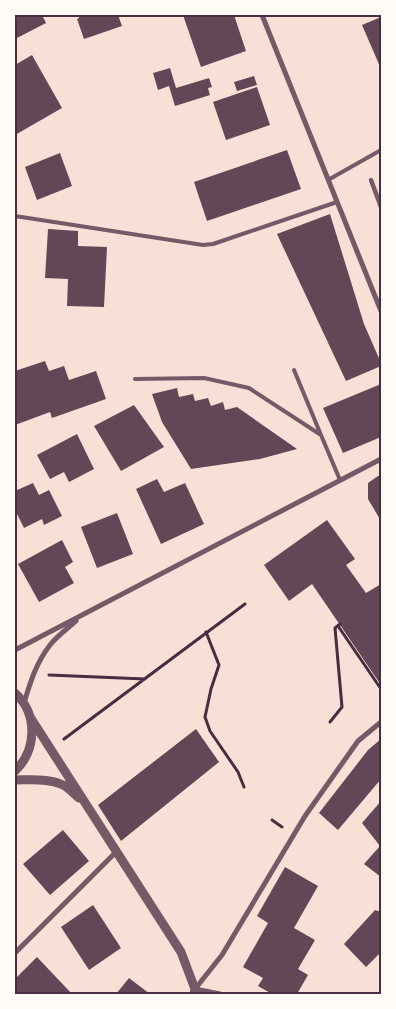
<svg xmlns="http://www.w3.org/2000/svg" width="396" height="1009" font-family="Raleway,sans-serif">
<style>
.building{fill:#644757}
.lines{fill:none;stroke-linecap:round;stroke-linejoin:round}
.path{stroke:#4a2c40;stroke-width:3}
.service{stroke:#755966;stroke-width:4}
.pedestrian{stroke:#755966;stroke-width:4.5}
.minor{stroke:#755966;stroke-width:5}
.tertiary{stroke:#755966;stroke-width:9}
.neatline{fill:none;stroke:#4a2c40;stroke-width:2}
</style>
<rect width="100%" height="100%" fill="#f7e1d7"/>
<path class="building" d="M15,15H42L46,23L15,39Z
M79,15H118L122,26L84,39L77,19L79,18Z
M183,15H234L246,51L201,67Z
M381,17V69L362,25Z
M32,55L62,108L15,135V65Z
M170,68L176,88L209,78L212,87L208,88L210,95L175,106L169,86L158,90L153,73Z
M254,76L257,85L237,91L234,82Z
M257,87L270,125L226,140L213,102Z
M287,150L301,189L207,221L194,182Z
M60,153L72,186L37,200L25,167Z
M330,214L364,324L381,363V366L346,381L277,234Z
M48,229L78,231V246L107,247L104,307L67,306L68,279L45,278Z
M45,361L49,371L64,366L69,380L96,371L106,399L52,418L50,412L15,425V371Z
M381,384V437L343,453L323,408Z
M177,388L179,397L193,394L195,401L208,398L211,406L223,402L225,410L237,407L297,449L260,459L191,469L162,422L152,394Z
M134,405L164,447L121,471L94,426Z
M77,434L94,469L69,482L64,472L50,479L37,455Z
M378,476H381V521L368,499V483Z
M157,479L164,492L185,483L204,524L161,544L136,489Z
M33,483L39,495L49,490L62,516L44,525L42,519L24,528L15,510V491Z
M117,513L133,554L97,568L81,527Z
M327,520L355,559L346,565L366,593L381,584V685L312,584L289,601L264,565Z
M62,540L73,562L65,567L74,583L39,602L18,564Z
M196,729L219,762L121,841L98,805Z
M381,739V779L338,830L319,813L368,750Z
M381,801V877L364,864L380,846L362,823Z
M63,830L89,861L50,895L23,864Z
M285,867L318,886L294,928L315,940L298,969L308,975L297,994H272L258,986L263,978L243,967L268,923L257,916Z
M93,905L121,948L89,970L61,927Z
M375,910L381,912V952L366,967L344,944Z
M37,957L72,994H19L15,990V979Z
M129,978L150,994H116Z"/>
<g class="lines">
<path class="path" d="M338,626L381,689
M206,632L219,665L211,689L205,717L210,731L238,772L244,787
M49,675L145,679
M330,722L342,707L335,628L340,624
M64,739L245,604
M272,820L282,827"/>
<path class="service" d="M328,180L381,150
M15,216L203,245L213,244L337,202
M294,370L321,435
M135,379L204,378L249,388L321,435L340,480"/>
<path class="pedestrian" d="M371,180L381,207"/>
<path class="minor" d="M262,15L381,311
M15,650L381,459
M24,703C30,683 36,663 50,645C57,636 67,629 76,621
M15,953L116,852
M195,989L222,955L305,816L358,741L381,722
M195,989L220,994"/>
<path class="tertiary" d="M15,693C38,714 37,750 15,771
M30,717L181,952L195,989L194,994
M15,780C31,780 48,778 63,785C69,788 74,794 79,798"/>
</g>
<rect width="396" height="1009" fill="none" stroke="#fffaf5" stroke-width="32"/>
<rect x="16" y="16" width="364" height="977" class="neatline"/>
</svg>
